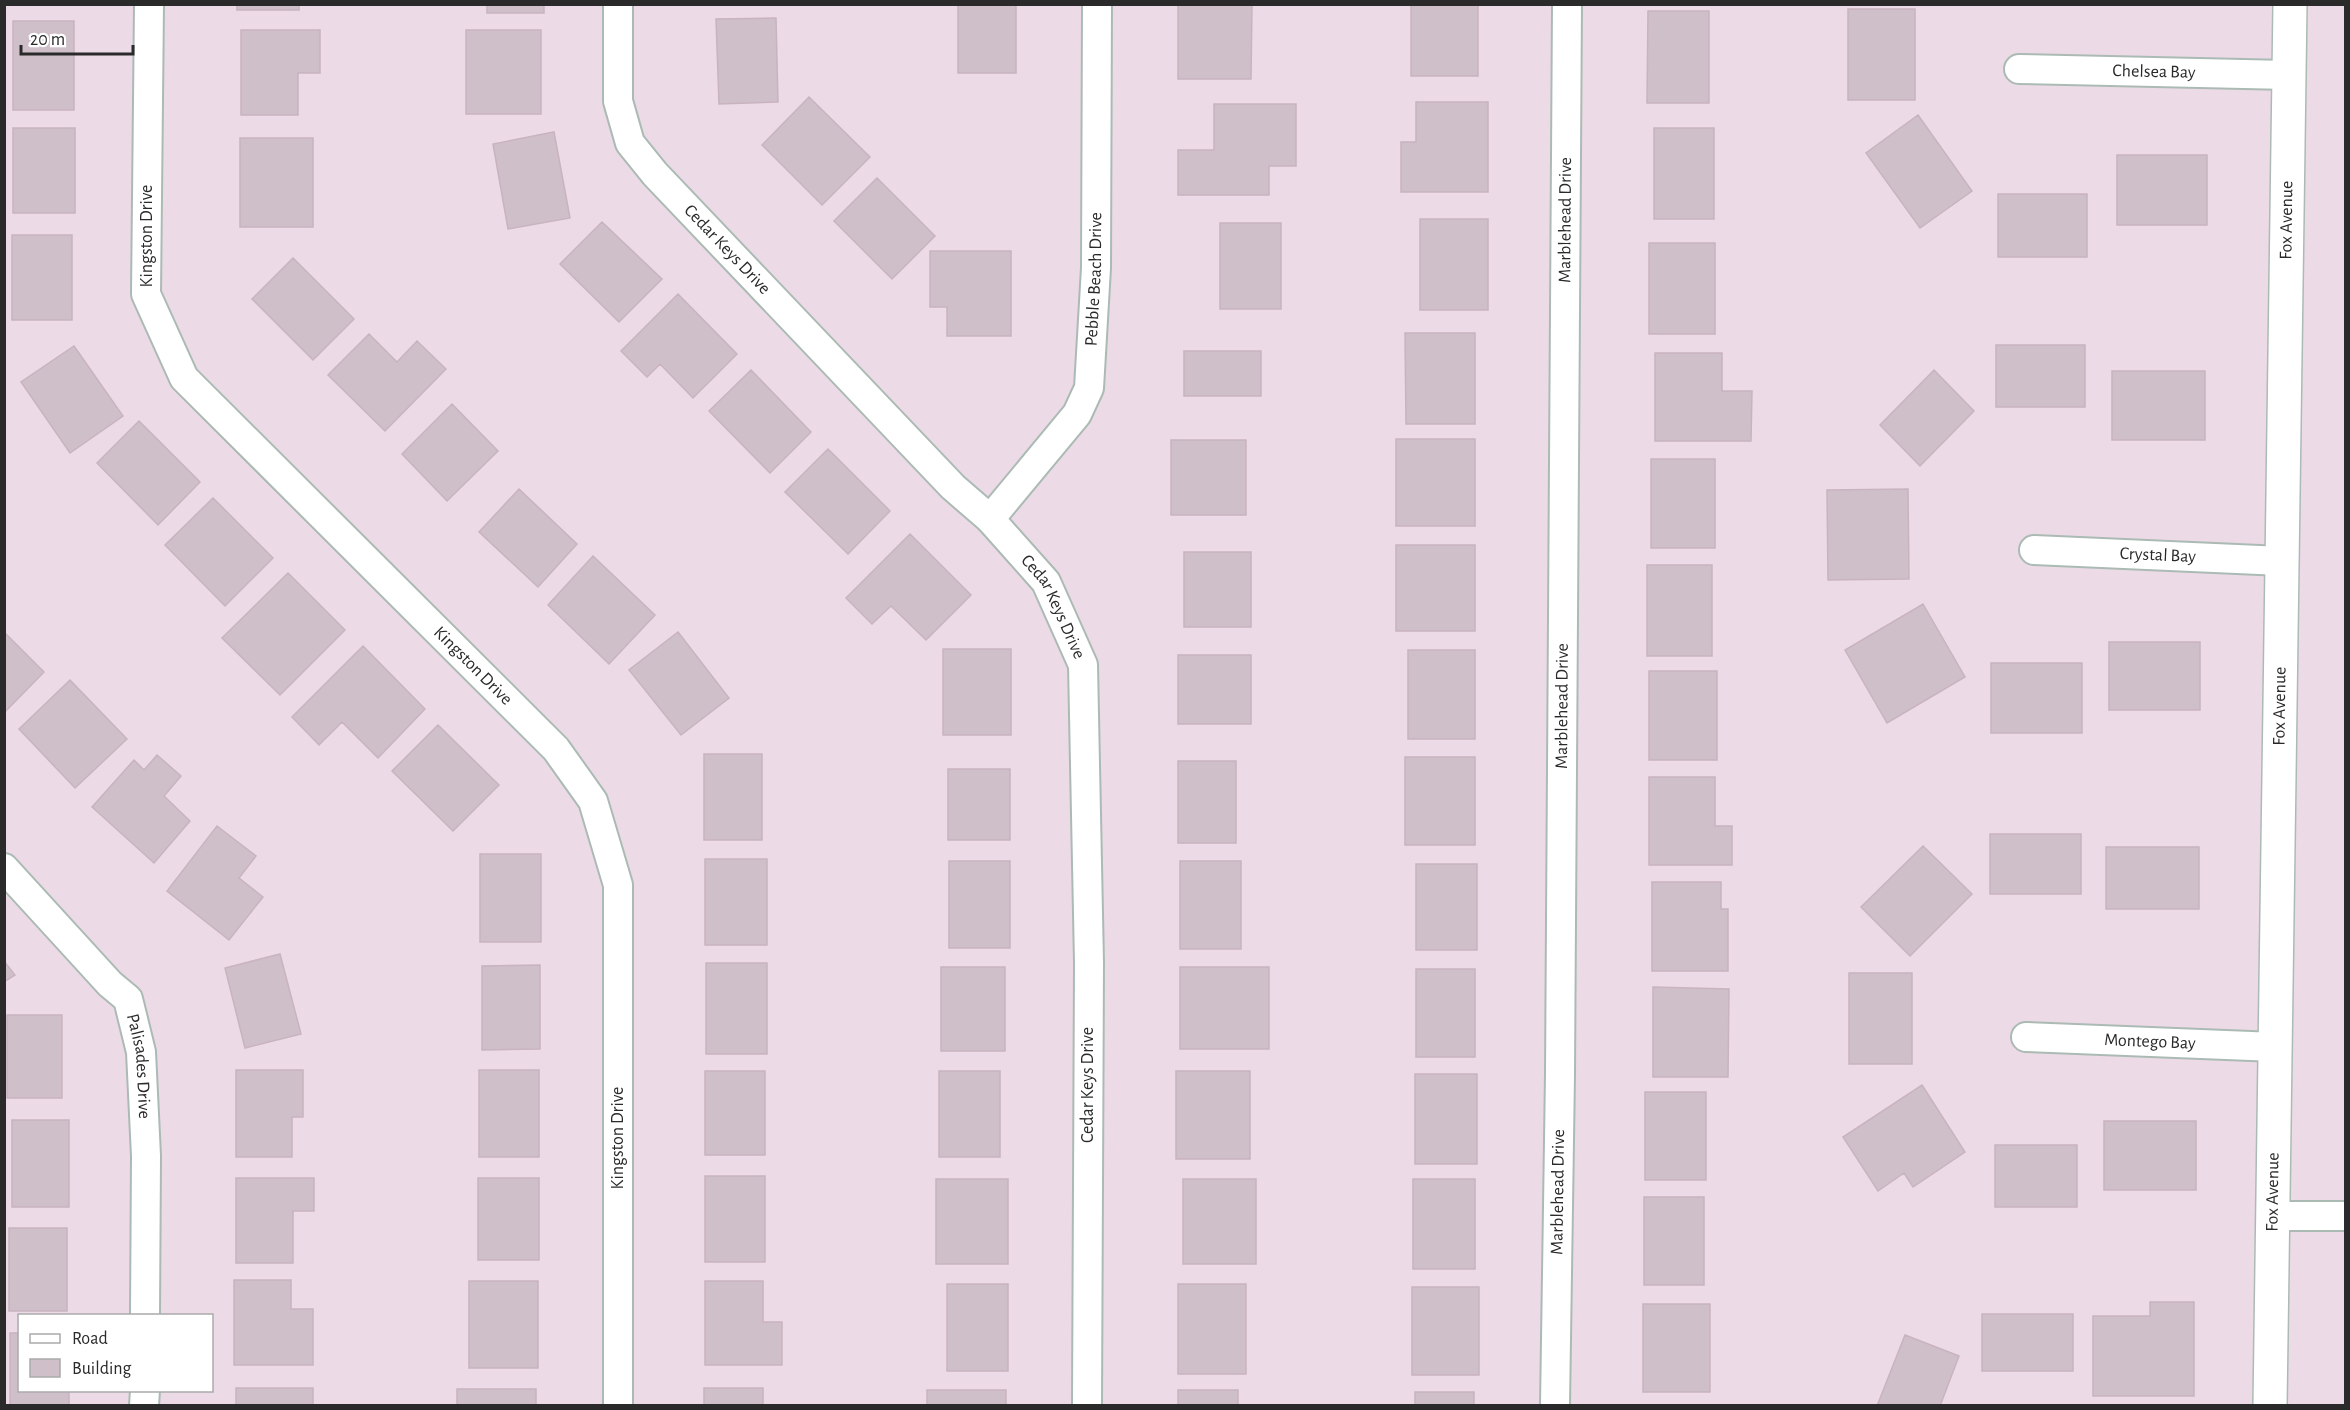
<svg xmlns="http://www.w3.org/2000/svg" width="2350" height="1410" font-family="'Alegreya Sans',sans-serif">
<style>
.building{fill:#cfbfc9;stroke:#c9b3c0;stroke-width:1.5}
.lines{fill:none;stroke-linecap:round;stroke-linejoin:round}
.street-casing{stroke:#abbbb4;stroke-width:32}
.secondary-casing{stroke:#abbbb4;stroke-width:36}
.street{stroke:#fff;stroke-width:28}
.secondary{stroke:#fff;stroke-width:33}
.labels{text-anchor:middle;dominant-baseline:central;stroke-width:4.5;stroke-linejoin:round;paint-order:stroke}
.street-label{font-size:18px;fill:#2a2a2a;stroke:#fff}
</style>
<rect width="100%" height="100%" fill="#eddae7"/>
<path class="building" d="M237,4H299V10H237Z
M487,4H544V13H487Z
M958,4H1016V73H958Z
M1178,4H1252L1251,79H1178Z
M1411,4H1478V76H1411Z
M1848,9H1915V100H1848Z
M1648,11H1709V103H1647Z
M776,18L778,102L719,104L716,19Z
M13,21H74V110H13Z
M241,30H320V73H298V115H241Z
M466,30H541V114H466Z
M809,97L870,157L822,205L762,145Z
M1416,102H1488V192H1401V142H1416Z
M1214,104H1296V166H1269V195H1178V150H1214Z
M1918,115L1972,191L1920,228L1866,153Z
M13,128H75V213H13Z
M1654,128H1714V219H1654Z
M554,132L570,218L508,229L493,144Z
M240,138H313V227H240Z
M2117,155H2207V225H2117Z
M877,178L935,236L892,279L834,221Z
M1998,194H2087V257H1998Z
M1420,219H1488V310H1420Z
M602,222L662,279L619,322L560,264Z
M1220,223H1281V309H1220Z
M12,235H72V320H12Z
M1649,243H1715V334H1649Z
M930,251H1011V336H947V307H930Z
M293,258L354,319L313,360L252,299Z
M678,294L737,354L693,398L660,364L647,377L621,351Z
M1405,333H1475V424H1406Z
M369,334L397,362L417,341L446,369L385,431L328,375Z
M1996,345H2085V407H1996Z
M74,346L123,416L70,453L21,382Z
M1184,351H1261V396H1184Z
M1655,353H1722V391H1752L1751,441H1655Z
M751,370L811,432L770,473L709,411Z
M1934,370L1974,411L1920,466L1880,425Z
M2112,371H2205V440H2112Z
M452,404L498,451L447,501L402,454Z
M139,421L200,482L158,525L97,463Z
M1396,439H1475V526H1396Z
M1171,440H1246V515H1171Z
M828,449L890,511L848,554L785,492Z
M1651,459H1715V548H1651Z
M519,489L577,544L538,587L479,532Z
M1908,489L1909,579L1828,580L1827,490Z
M213,498L273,558L225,606L165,545Z
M910,534L971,595L926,640L891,606L872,624L846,598Z
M1396,545H1475V631H1396Z
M1184,552H1251V627H1184Z
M593,556L655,615L609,664L548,605Z
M1647,565H1712V656H1647Z
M288,573L345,630L280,695L222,638Z
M1923,604L1965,677L1887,723L1845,650Z
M4,632L44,672L4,713Z
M678,632L729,698L681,735L629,670Z
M2109,642H2200V710H2109Z
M363,646L425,709L378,758L342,722L319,745L292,717Z
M943,649H1011V735H943Z
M1408,650H1475V739H1408Z
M1178,655H1251V724H1178Z
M1991,663H2082V733H1991Z
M1649,671H1717V760H1649Z
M70,680L127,739L75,788L19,729Z
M438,725L499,785L453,831L392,771Z
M704,754H762V840H704Z
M157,755L181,776L164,796L190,821L154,863L92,807L134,760L144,770Z
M1405,757H1475V845H1405Z
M1178,761H1236V843H1178Z
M948,769H1010V840H948Z
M1649,777H1715V826H1732V865H1649Z
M217,826L256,856L239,878L263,897L229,940L167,891Z
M1990,834H2081V894H1990Z
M1923,846L1972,894L1910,956L1861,907Z
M2106,847H2199V909H2106Z
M480,854H541V942H480Z
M705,859H767V945H705Z
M949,861H1010V948H949Z
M1180,861H1241V949H1180Z
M1416,864H1477V950H1416Z
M1652,882H1721V909H1728V971H1652Z
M280,954L301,1034L245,1048L225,968Z
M4,961L15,975L4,982Z
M706,963H767V1054H706Z
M540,965V1049L482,1050V966Z
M941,967H1005V1051H941Z
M1180,967H1269V1049H1180Z
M1416,969H1475V1057H1416Z
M1849,973H1912V1064H1849Z
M1653,987L1729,989L1728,1077H1653Z
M7,1015H62V1098H7Z
M236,1070H303V1117H292V1157H236Z
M479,1070H539V1157H479Z
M705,1071H765V1155H705Z
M939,1071H1000V1157H939Z
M1176,1071H1250V1159H1176Z
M1415,1074H1477V1164H1415Z
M1922,1085L1965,1152L1913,1187L1904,1173L1878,1191L1843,1137Z
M1645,1092H1706V1180H1645Z
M12,1120H69V1207H12Z
M2104,1121H2196V1190H2104Z
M1995,1145H2077V1207H1995Z
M705,1176H765V1262H705Z
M236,1178H314V1211H293V1263H236Z
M478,1178H539V1260H478Z
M936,1179H1008V1264H936Z
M1183,1179H1256V1264H1183Z
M1413,1179H1475V1269H1413Z
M1644,1197H1704V1285H1644Z
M9,1228H67V1311H9Z
M234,1280H291V1309H313V1365H234Z
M469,1281H538V1368H469Z
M705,1281H763V1322H782V1365H705Z
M947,1284H1008V1371H947Z
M1178,1284H1246V1374H1178Z
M1412,1287H1479V1375H1412Z
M2150,1302H2194V1396H2093V1316H2150Z
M1643,1304H1710V1392H1643Z
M1982,1314H2073V1371H1982Z
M10,1333H20V1390H69V1406H10Z
M1905,1335L1959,1356L1940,1406H1877Z
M236,1388H313V1406H236Z
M704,1388H763V1406H704Z
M457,1389H536V1406H457Z
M927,1390H1006V1406H927Z
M1178,1390H1238V1406H1178Z
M1415,1392H1474V1406H1415Z"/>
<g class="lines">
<defs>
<g id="street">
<path id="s1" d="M149,4L146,294L184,378L556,749L593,801L618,885V1406"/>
<path id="s2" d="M618,4V101L630,143L655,174L953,487L990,519L1046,582L1083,665L1089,963L1087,1406"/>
<path id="s3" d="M2019,69L2289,75"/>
<path id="s4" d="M990,519L1077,414L1089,388L1096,268L1097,4"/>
<path id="s5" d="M2034,550L2282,561"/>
<path id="s6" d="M4,868L110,984L128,999L141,1052L146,1156L145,1316"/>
<path id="s7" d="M2026,1037L2276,1047"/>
<path d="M2273,1216H2346"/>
<path d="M144,1406L145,1390"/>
<path id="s8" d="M1555,1406L1560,1074L1567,4"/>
</g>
<g id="secondary">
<path id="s9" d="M2270,1406L2290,4"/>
</g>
</defs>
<use href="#street" class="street-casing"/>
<use href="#secondary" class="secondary-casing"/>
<use href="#street" class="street"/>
<use href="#secondary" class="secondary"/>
</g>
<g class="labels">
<g class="street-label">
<text stroke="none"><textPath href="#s3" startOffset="135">Chelsea Bay</textPath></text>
<text stroke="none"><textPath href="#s8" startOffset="1186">Marblehead Drive</textPath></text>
<text stroke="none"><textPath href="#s9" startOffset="1186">Fox Avenue</textPath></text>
<text transform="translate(147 236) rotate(-90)">Kingston Drive</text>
<text stroke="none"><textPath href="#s2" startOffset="285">Cedar Keys Drive</textPath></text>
<text stroke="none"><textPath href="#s4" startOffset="274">Pebble Beach Drive</textPath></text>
<text stroke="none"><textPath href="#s5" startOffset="124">Crystal Bay</textPath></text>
<text stroke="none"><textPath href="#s2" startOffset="771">Cedar Keys Drive</textPath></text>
<text stroke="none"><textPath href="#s1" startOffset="790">Kingston Drive</textPath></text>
<text stroke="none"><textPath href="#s8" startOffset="700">Marblehead Drive</textPath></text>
<text stroke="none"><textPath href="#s9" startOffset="700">Fox Avenue</textPath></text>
<text stroke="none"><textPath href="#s7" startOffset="124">Montego Bay</textPath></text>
<text stroke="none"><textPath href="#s6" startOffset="249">Palisades Drive</textPath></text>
<text transform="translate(1088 1085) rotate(-90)">Cedar Keys Drive</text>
<text transform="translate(618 1138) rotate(-90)">Kingston Drive</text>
<text stroke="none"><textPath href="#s8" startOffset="214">Marblehead Drive</textPath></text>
<text stroke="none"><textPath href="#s9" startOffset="214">Fox Avenue</textPath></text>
</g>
</g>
<rect width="2350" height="1410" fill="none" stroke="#2a2a2a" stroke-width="12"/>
<rect x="18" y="1314" width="195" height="78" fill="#ffffff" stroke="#aaaaaa" stroke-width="1.5"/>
<rect x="30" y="1334" width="30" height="9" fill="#ffffff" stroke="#aaaaaa" stroke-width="1.5"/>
<text x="72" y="1344" font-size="18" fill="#2a2a2a">Road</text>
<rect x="30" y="1359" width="30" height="18" fill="#cfbfc9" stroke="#aaaaaa" stroke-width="1.5"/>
<text x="72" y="1374" font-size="18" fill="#2a2a2a">Building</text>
<path d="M21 45v9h112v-9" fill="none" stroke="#2a2a2a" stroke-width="3"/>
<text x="30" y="45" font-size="18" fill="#2a2a2a" stroke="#ffffff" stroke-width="4.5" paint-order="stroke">20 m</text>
</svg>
